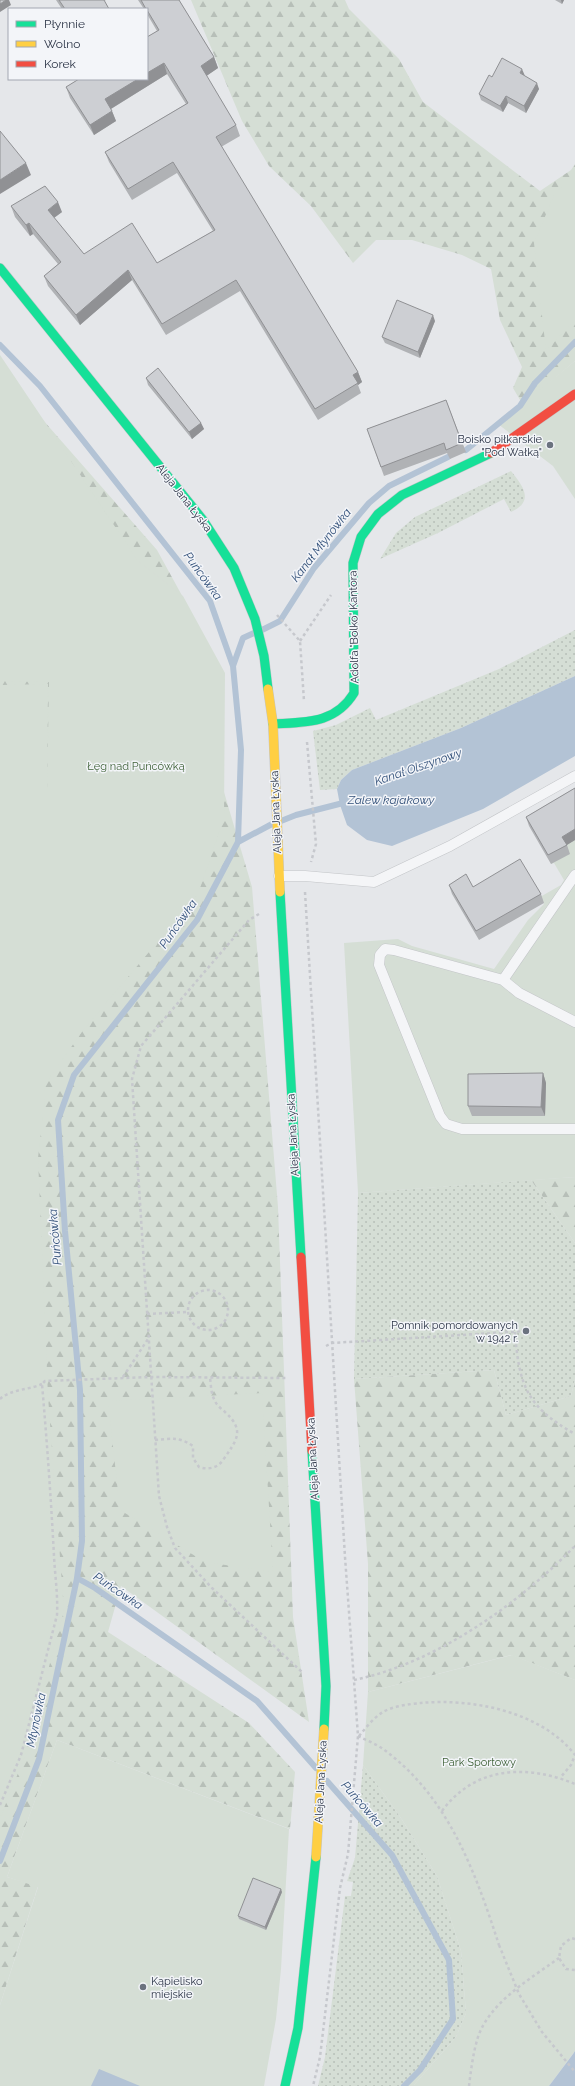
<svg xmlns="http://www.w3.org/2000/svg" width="575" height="2086" font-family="Raleway,sans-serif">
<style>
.grass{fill:url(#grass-dots)}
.forest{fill:url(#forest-firs)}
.park{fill:#d5ded5}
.water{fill:#b3c3d5}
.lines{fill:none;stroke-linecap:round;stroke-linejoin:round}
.stream{stroke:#b3c3d5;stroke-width:6}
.lane-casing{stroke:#c3c5c8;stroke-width:11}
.fast-casing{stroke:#c3c5c8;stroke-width:10}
.slow-casing{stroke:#c3c5c8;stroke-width:10}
.jam-casing{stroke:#c3c5c8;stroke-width:10}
.path{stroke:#c6c8cd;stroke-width:2.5;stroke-dasharray:3 3;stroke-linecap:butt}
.lane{stroke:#f4f5f7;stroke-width:10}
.fast{stroke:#16e098;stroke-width:9}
.slow{stroke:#ffcf43;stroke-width:9}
.jam{stroke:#f24e42;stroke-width:9}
.path-bridge{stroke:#c6c8cd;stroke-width:2.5;stroke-dasharray:3 3;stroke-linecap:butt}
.wall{fill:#b0b2b5}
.shaded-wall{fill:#909194}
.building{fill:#cdcfd3;stroke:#909194}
.poi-dot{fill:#6b727f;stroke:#f3f5f9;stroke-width:1.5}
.labels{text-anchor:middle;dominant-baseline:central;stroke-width:3;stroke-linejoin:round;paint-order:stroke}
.poi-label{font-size:11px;fill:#2a3345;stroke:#f3f5f9;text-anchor:end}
.street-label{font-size:11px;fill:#2a3345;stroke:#f3f5f9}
.park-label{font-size:11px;fill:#3e6137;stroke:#f3f5f9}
.water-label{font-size:12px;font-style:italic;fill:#33517a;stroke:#f3f5f9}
</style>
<defs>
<pattern id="grass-dots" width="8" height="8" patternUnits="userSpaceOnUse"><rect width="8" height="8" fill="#d5ded5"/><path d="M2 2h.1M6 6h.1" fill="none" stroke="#b7bfb8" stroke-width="1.8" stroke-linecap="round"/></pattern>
<pattern id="forest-firs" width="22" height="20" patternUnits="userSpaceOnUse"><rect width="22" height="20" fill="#d5ded5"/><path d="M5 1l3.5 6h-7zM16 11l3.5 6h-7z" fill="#b7bfb8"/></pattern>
</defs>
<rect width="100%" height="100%" fill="#e5e7ea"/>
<path class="grass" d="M511,471C523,486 535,501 511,512L504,499L438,533L380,559L396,533L415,517Z
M575,630V676L461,728L352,770L341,780L337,789L320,790L313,731L336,725L370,708L376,720L499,669Z
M531,1180L575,1243V1379L571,1396L506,1415L494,1370L354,1379L358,1193Z
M363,1765L401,1818L437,1876L461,1951L466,2013L456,2037L413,2086H318L325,2057L345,1896H351L353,1882L347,1881L355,1858Z"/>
<path class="forest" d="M191,0H345L349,9L399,59L423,102L540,191L571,170L575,164V361L523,405L513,388L522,367L500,320L491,269L462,255L412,240H376L353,263L311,206L269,166L242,121Z
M14,387L157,550L185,601L224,792L252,887L278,1207L293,1617L309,1722L121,1586L108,1632L249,1723L295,1772L290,1829L57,1740L7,1877L38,1886L0,2005V392Z
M575,1177V1243L531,1180Z
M494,1370L506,1415L571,1396L575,1379V1680L511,1655L368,1692V1564L354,1379Z"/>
<path class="park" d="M575,172V319L546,351L534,243L554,195Z
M0,355L138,561L183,596L225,673L224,818L198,894L84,1029L45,1084L44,1106L38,1158L48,1396L64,1611L25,1756L0,1818V685L48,684L47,797L49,682L0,681Z
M575,361V499L553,466L498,424Z
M575,799V1177L358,1193L344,943L398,939L412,946L494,969L528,920L544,904L540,897L561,885L564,880L554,863L551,864Z
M262,1393L273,1572L205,1562L120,1510L108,1401Z
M512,1655L575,1680V2051L549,2086H413L456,2037L466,2013L461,1951L437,1876L401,1818L363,1765L368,1692Z
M57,1740L289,1829L281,1969L276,2019L264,2086H0V2005L38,1887L7,1877Z"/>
<path class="water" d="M575,676V756L483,809L392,846L367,840L347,825L340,805L337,789L341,780L352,770L461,728Z
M575,2051V2086H549L573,2054Z
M99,2069L140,2086H91Z"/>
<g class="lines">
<path class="stream" d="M0,345L40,386L210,601L233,666L241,750L238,842L197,920L74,1075L58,1120L65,1231L80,1390L82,1541L77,1578L95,1588L257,1701L316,1768
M466,450L520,406L535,383L575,342
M262,630L280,621L314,568L369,503L389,486L448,457
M233,666L243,638L254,633
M281,821L296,815L347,802
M238,842L272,824
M327,1781L392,1855L449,1960L453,2019L420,2070L404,2086
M0,1861L39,1759L77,1578"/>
<defs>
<path id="lane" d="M575,875L503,980L394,950L385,949L380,955L379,965L440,1116L446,1124L462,1129H575
M279,876H305L374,882L450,846L575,776
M503,980L519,993L575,1022"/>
<path id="fast" d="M0,268L203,520L234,568L255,619L264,656L268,689
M273,724C306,722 335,724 354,693L353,563L361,537L378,514L402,495L491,453
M280,892L301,1257
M312,1451L326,1686L324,1729
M285,2086L298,2028L316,1857"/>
<path id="slow" d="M268,689L273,724L280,892
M316,1857L324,1729"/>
<path id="jam" d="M491,453L575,394
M301,1257L312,1451"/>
</defs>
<use href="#lane" class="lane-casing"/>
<use href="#fast" class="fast-casing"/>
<use href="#slow" class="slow-casing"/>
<use href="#jam" class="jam-casing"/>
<path class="path" d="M277,615L300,641L304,701
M300,641L331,595
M307,742L315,833L316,844L311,862
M305,892L345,1557L358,1736L348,1854L340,1888L320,2057L313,2086
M259,914L249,920L141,1046L132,1079L159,1496L167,1527L175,1548L212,1588L303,1673
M188 1310a20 20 0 1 1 40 0a20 20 0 1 1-40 0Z
M147,1314L187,1312
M515,1332C519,1386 527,1407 575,1434
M326,1346L332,1343L526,1331
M123,1377L148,1339
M0,1399C11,1389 29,1390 42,1384
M155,1440C172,1439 178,1436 193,1446V1458L199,1467C208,1470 218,1468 223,1460C236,1441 246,1431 225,1412C222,1409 217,1406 215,1401C211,1394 211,1386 210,1377
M354,1680C436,1663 517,1605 575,1546
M358,1736C366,1740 376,1744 383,1749C448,1796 475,1871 499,1945
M359,1736C366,1728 373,1718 383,1712C393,1706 410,1704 421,1703C473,1698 542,1712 575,1755L571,1765L560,1778
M0,1805L21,1755L57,1615C58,1595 55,1576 54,1556C51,1499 47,1442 42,1384L45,1381L151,1377L287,1378
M442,1811C475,1766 527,1764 575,1784
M575,1939L571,1938L561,1946L559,1958L566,1969L575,1970
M469,2086C471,2070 473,2053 478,2037C490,2002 530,1979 559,1958"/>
<use href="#lane" class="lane"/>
<use href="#fast" class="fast"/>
<use href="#slow" class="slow"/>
<use href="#jam" class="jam"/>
<path class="path-bridge" d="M499,1945L519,1994L542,2032L575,2072"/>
</g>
<path class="wall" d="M56,0H106L104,1L109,9H62Z
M138,0H179L214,57L218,68L206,76L236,125L240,136L221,147L358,372L362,382L358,385L361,393L318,420L240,291L166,335L132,280L80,325L48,286L44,276L58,264L33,234L30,236L15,217L11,206L62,212L54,218L84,254L157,263L213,231L177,173L132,200L109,162L105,152L186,104L167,74L111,109L116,121L94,135L70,98L66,87L157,31L147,14V9H144Z
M555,0H564L562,4Z
M525,76L539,89L526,113L508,103L503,112L481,100L479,94L492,77Z
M435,321L420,358L385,343L382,337Z
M146,378L201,423L204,429L192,439L148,385Z
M446,400L466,452L450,459L447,453L384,476L367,429Z
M575,788V840L567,845L570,854L551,864L529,826L526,817Z
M449,885L473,887L541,894L544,903L479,940L452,894Z
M543,1073L546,1083L545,1116H472L468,1106Z
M282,1892L266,1930L239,1919L238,1916Z"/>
<path class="shaded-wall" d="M6,0H9L11,5L0,12V4Z
M561,0H564L562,4Z
M214,57L218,68L205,77L201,66Z
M164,63L167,74L109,110L105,99L138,79H147V73Z
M522,69L525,76L520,73Z
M537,83L539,89L526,113L524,106Z
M506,96L508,103L503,112L500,106Z
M112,111L116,121L94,135L90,125Z
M26,163L31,175L0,194V180Z
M58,202L62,212L51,220L48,210Z
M29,223L33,234L30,236L26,225Z
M128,270L132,280L80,325L76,315Z
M433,315L435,321L420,358L418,352Z
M358,372L362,382L358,385L353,375Z
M201,423L204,429L192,439L189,432Z
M575,829V840L565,846L562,837Z
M543,1073L546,1083L545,1116L541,1107Z
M281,1889L282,1892L266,1930L265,1927Z"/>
<path class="building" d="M0,0H6L0,4Z
M59,0H104L109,9H65Z
M141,0H179L214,57L201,66L236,125L216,137L358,372L353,375L358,383L315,409L236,280L162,324L128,270L76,315L44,276L61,262L29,223L26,225L11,206L45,186L58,202L48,210L84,254L132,223L157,263L215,230L173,162L128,189L105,152L188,103L164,63L147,73V37L159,30L147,10V9H146Z
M502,58L522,69L520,73L537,83L524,106L506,96L500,106L479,94L489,75L492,77Z
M79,79H138L105,99L112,111L90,125L66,87Z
M0,131L26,163L0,180Z
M397,300L433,315L418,352L382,337Z
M158,368L201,423L189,432L146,378Z
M446,400L462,443L446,450L444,443L381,467L367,429Z
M575,788V829L562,837L567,845L548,855L526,817Z
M520,859L541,894L476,931L449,885L466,874L473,887Z
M543,1073L541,1107L468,1106V1074Z
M253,1878L281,1889L265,1927L238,1916Z"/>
<g class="poi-dot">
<circle cx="550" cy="445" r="4"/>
<circle cx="526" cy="1331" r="4"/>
<circle cx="143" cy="1987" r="4"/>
</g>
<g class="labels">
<g class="poi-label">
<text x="542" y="439">Boisko piłkarskie<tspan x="542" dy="13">"Pod Wałką"</tspan></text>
<text x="518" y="1325">Pomnik pomordowanych<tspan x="518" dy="13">w 1942 r.</tspan></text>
<text x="151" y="1981" text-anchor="start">Kąpielisko<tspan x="151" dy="13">miejskie</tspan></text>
</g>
<g class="street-label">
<text transform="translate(184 498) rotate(52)">Aleja Jana Łyska</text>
<text transform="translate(354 627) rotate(-91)">Adolfa "Bolko" Kantora</text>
<text transform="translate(276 812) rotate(-92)">Aleja Jana Łyska</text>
<text transform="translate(293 1135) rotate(-93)">Aleja Jana Łyska</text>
<text transform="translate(313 1459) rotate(-93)">Aleja Jana Łyska</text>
<text transform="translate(321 1782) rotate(-87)">Aleja Jana Łyska</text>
</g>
<g class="park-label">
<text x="136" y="766">Łęg nad Puńcówką</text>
<text x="479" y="1762">Park Sportowy</text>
</g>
<g class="water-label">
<text transform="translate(321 545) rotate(-52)">Kanał Młynówka</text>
<text transform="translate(203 576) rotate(54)">Puńcówka</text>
<text transform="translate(418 767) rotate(-19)">Kanał Olszynowy</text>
<text x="391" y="800">Zalew kajakowy</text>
<text transform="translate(178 924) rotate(-55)">Puńcówka</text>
<text transform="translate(55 1237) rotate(-95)">Puńcówka</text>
<text transform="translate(118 1591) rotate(34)">Puńcówka</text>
<text transform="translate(36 1720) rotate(-78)">Młynówka</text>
<text transform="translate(362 1804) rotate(49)">Puńcówka</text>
</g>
</g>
<rect x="8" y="8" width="140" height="72" fill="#f3f5f9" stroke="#a3a7b1"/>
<rect x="16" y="21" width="20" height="6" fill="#16e098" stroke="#a3a7b1"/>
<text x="44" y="28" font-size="12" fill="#2a3345">Płynnie</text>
<rect x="16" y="41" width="20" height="6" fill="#ffcf43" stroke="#a3a7b1"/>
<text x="44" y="48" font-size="12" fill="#2a3345">Wolno</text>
<rect x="16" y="61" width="20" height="6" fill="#f24e42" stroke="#a3a7b1"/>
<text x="44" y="68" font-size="12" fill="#2a3345">Korek</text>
</svg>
